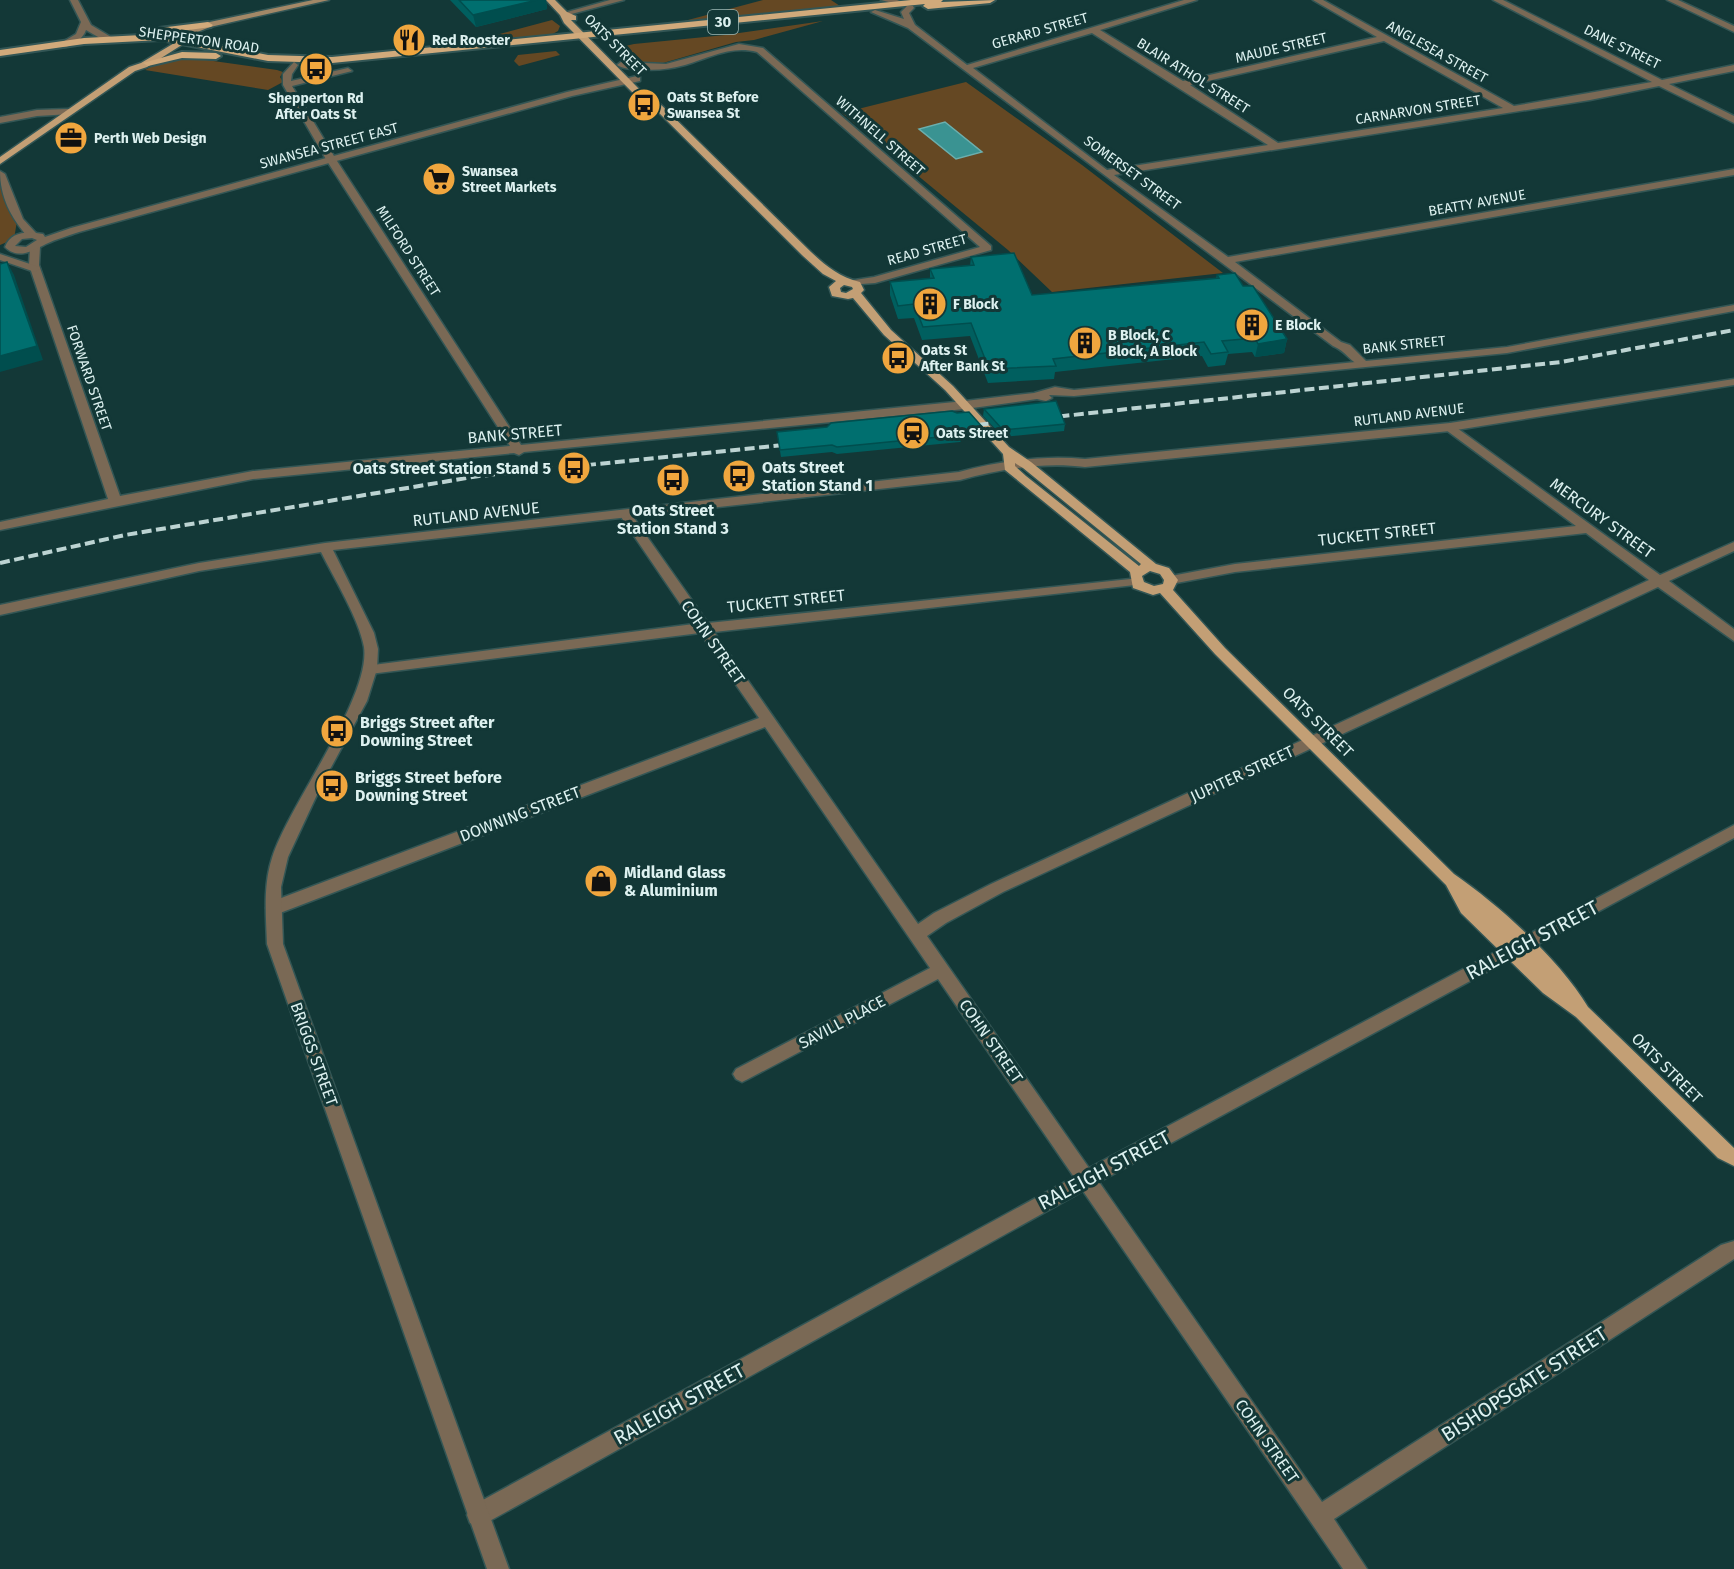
<svg xmlns="http://www.w3.org/2000/svg" width="1734" height="1569" font-family="'Fira Sans',sans-serif">
<style>
.green{fill:#654823}
.water{fill:#3a9392;stroke:#6bafae;stroke-width:1.5}
.lines{fill:none;stroke-linecap:round;stroke-linejoin:round}
.minor-casing{stroke:#335655;stroke-width:3}
.tertiary-casing{stroke:#335655;stroke-width:3}
.secondary-casing{stroke:#335655;stroke-width:3}
.primary-casing{stroke:#335655;stroke-width:3}
.trunk-casing{stroke:#335655;stroke-width:4}
.minor{fill:#7a6955;fill-rule:evenodd}
.tertiary{fill:#7a6955;fill-rule:evenodd}
.secondary{fill:#a38867;fill-rule:evenodd}
.primary{fill:#c39f75;fill-rule:evenodd}
.trunk{fill:#d1aa7b;fill-rule:evenodd}
.rail{stroke:#bcd3d2;stroke-width:4;stroke-dasharray:10 4.5;stroke-linecap:butt}
.wall{fill:#005f5f}
.shaded-wall{fill:#004e4e}
.building{fill:#006f6f;stroke:#004e4e;stroke-width:1.5}
.labels{text-anchor:middle;dominant-baseline:central;stroke-width:6;stroke-linejoin:round;paint-order:stroke}
.far-street-label{font-size:14px;fill:#ddf1f0;stroke:#133837}
.far-poi-label{font-size:14px;font-weight:bold;fill:#ddf1f0;stroke:#133837;text-anchor:start}
.shield{fill:#133837;stroke:#a0bab8;stroke-width:1.5}
.shield-label{font-size:15px;font-weight:bold;fill:#ddf1f0}
.street-label{font-size:16px;fill:#ddf1f0;stroke:#133837}
.poi-label{font-size:16px;font-weight:bold;fill:#ddf1f0;stroke:#133837;text-anchor:start}
.near-street-label{font-size:20px;fill:#ddf1f0;stroke:#133837}
</style>
<rect width="100%" height="100%" fill="#133837"/>
<path class="green" d="M763,0H831L840,6L673,24Z
M552,20L560,26L558,31L551,35L477,40Z
M823,21L754,40L736,42L663,63L650,65L632,62L619,50L621,47L634,44L725,35Z
M556,51L560,55L519,66L514,61L518,55Z
M185,57L277,70L283,72L280,77L283,82L268,90L145,70L160,62Z
M966,82L1082,165L1223,273L1052,292L1008,250L842,113Z
M0,180L17,221L14,239L0,245Z"/>
<path class="water" d="M945,122L982,152L956,159L919,129Z"/>
<g class="lines">
<defs>
<path id="minor" d="M70,0H78L91,25L111,37V41H105L86,30C83,39 71,48 61,47V43L76,34L81,22Z
M610,0H624L564,16L560,14Z
M881,0H897L904,3L900,5Z
M1184,0H1197L1100,30L1183,81L1377,37L1313,0H1323L1514,106L1652,82L1493,0H1503L1662,80L1734,65V71L1669,84L1734,116V123L1659,86L1590,100L1114,175L1228,257L1734,169V175L1235,262L1341,342L1350,345L1369,364L1363,367C1351,363 1346,351 1333,346L908,28L871,12L875,10L904,19L901,12L907,6H913L914,8L909,13L915,25L967,65ZM1092,33L1268,145L1107,170L973,68ZM1384,41L1503,108L1278,143L1190,85Z
M1667,0H1678L1734,26V32Z
M739,44L763,48L991,246V250L875,283L848,285V281L874,277L980,247L757,52C731,45 709,58 685,65C670,69 655,71 639,69C631,69 623,69 617,65L621,62L666,64Z
M294,62L298,65L292,74L291,81L348,68L352,71L292,86L337,161L521,445L965,401L971,405L965,409L524,452L519,455L514,453L253,479L0,530V522L108,499L29,265L30,247L35,244L40,247L39,265L120,496L253,471L510,446L327,161L283,85V74Z
M68,109L73,112L71,114L37,116L0,123V117L37,110Z
M0,171L5,174L23,219L36,233V237H28C11,218 0,197 0,171Z
M1450,423L1660,575L1734,542V551L1669,581L1734,629V641L1658,587L1003,892L946,923L927,936L1089,1168L1734,825V838L1099,1182L1322,1502L1721,1245L1734,1241V1259L1334,1519L1367,1569H1343L1083,1191L486,1523L478,1526L470,1523L467,1515L470,1507L1074,1177L938,979L748,1079L742,1082L736,1079L733,1074L736,1069L930,968L765,727L280,913L274,914L268,913L266,908L268,903L759,718L700,633L370,674L363,669L365,666L694,624L619,514L625,510L629,511L708,623L1140,578L1142,581L1140,584L1135,585L714,632L918,924L934,913L991,884L1649,580L1586,533L1235,572L1171,584L1164,580L1171,576L1235,564L1576,526L1446,430L1444,427Z"/>
<path id="tertiary" d="M637,76L640,77V81L572,96L79,232C68,236 56,239 46,244C32,251 18,260 5,247C11,231 28,231 43,234L45,237L71,228L567,92ZM32,238L37,240L26,247L15,246L22,239Z
M0,254L39,267L40,269L35,272L0,260Z
M1734,305V311L1507,353L1074,396L1049,395L1052,398L1046,401L1037,399L965,409L959,405L965,401L1034,393L1055,387L1074,390L1507,347Z
M1734,379V385L1450,431L1085,467C1043,462 1000,469 960,480L333,550L374,633L378,649L377,669L367,701L322,784L288,857L281,887L283,944L509,1569H487L267,944C266,915 263,886 272,858C289,804 371,698 364,647C359,619 334,578 321,552L199,571L0,615V605L199,563L325,543L959,472C999,461 1044,455 1085,459L1450,423Z"/>
<path id="secondary" d="M313,0H329L210,27L172,42L168,39L205,23Z"/>
<path id="primary" d="M546,0H555L567,12L576,16V20H571L639,89L649,93L811,252C826,266 839,277 860,282L864,290L861,293L891,330L953,386L1009,447L1031,462L1156,564L1169,568L1178,580L1173,590L1225,648L1454,874C1499,905 1560,960 1588,1007L1734,1148V1166L1718,1158L1576,1017L1543,993L1461,913L1446,885L1215,654L1160,593L1153,595L1133,588L1130,572L1005,470L1003,454L945,390L884,335L853,298L848,299L832,296L829,287L836,281L823,274L803,256L643,97L633,93L564,23L560,15ZM844,285L852,287L853,289L846,293L841,292L840,288ZM1015,463L1023,468L1141,564L1139,566L1026,476L1015,466ZM1150,571L1160,574L1164,580L1163,584L1154,586L1144,582L1142,576Z
M181,39L188,41L147,67L135,71L0,164V157L129,67L141,63Z"/>
<path id="trunk" d="M911,0H943L941,2L995,0L990,3L928,9L923,6L925,4L332,63L268,61L161,40L84,44L0,56V50L84,38L161,34L268,55L332,57Z
M208,22L213,25L211,27L159,34L154,31L159,28Z
M182,52L216,53L221,56L216,59L182,58L148,66L143,63Z"/>
</defs>
<use href="#minor" class="minor-casing"/>
<use href="#tertiary" class="tertiary-casing"/>
<use href="#secondary" class="secondary-casing"/>
<use href="#primary" class="primary-casing"/>
<use href="#trunk" class="trunk-casing"/>
<use href="#minor" class="minor"/>
<use href="#tertiary" class="tertiary"/>
<use href="#secondary" class="secondary"/>
<use href="#primary" class="primary"/>
<use href="#trunk" class="trunk"/>
<path class="rail" d="M1045,418L1561,362L1734,330
M964,426L1006,422
M0,563L125,535L479,476L794,444"/>
</g>
<path class="wall" d="M450,0H546L547,9L476,27Z
M971,257L1032,295L1216,278L1217,275L1243,286L1287,339L1284,353L1255,357L1252,352L1228,354L1225,365L1208,367L1202,356L1055,372L1054,379L988,383L970,336L922,340L914,318L898,319L890,295V282L930,278V269L970,266Z
M984,409L1065,424L1064,431L1003,437L983,416Z
M984,429V436L964,438L960,442L837,454L832,452L781,457L777,432Z"/>
<path class="shaded-wall" d="M537,0H546L547,9L476,27L473,15Z
M7,262L14,275L43,360L0,372V356Z
M1287,339L1284,353L1255,357L1258,344Z
M964,431V438L960,442V435Z"/>
<path class="building" d="M459,0H537L473,15Z
M1014,253L1032,295L1219,278L1217,275L1235,273L1243,286H1253L1287,339L1258,344L1255,338L1222,341L1228,352L1211,354L1204,342L1053,359L1056,366L989,369L971,323L923,327L914,304L898,306L890,282L934,278L930,269L974,265L971,257Z
M7,262L37,346L0,356V264Z
M1056,401L1065,424L1003,430L984,409Z
M952,411L957,413L969,412L984,429L964,431L960,435L837,447L832,445L780,450L777,432L827,427L831,423Z"/>
<defs>
<symbol id="restaurant-disc" viewBox="-11 -11 22 22"><circle r="9.5" fill="#f0a63e" stroke="#133837"/><path d="M-5-6h1v4h1v-4h1v4h1v-4h1v5L-1.5 .5V6h-2V.5L-5-1ZM5-6V6H3V1.5H1.5Q1.5-4 5-6Z" fill="#111"/></symbol>
<symbol id="bus-disc" viewBox="-11 -11 22 22"><circle r="9.5" fill="#f0a63e" stroke="#133837"/><path d="M-5-6H5V4H4V6H2V4H-2V6H-4V4H-5ZM-3.5-4V0h7V-4ZM-3.5 1.2v1.5H-2V1.2ZM2 1.2v1.5H3.5V1.2Z" fill="#111"/></symbol>
<symbol id="office-disc" viewBox="-11 -11 22 22"><circle r="9.5" fill="#f0a63e" stroke="#133837"/><path d="M-6-3h4V-5.5h4V-3h4V5H-6ZM-1-4.5V-3h2v-1.5ZM-6 0V1H6V0Z" fill="#111"/></symbol>
<symbol id="supermarket-disc" viewBox="-11 -11 22 22"><circle r="9.5" fill="#f0a63e" stroke="#133837"/><path d="M-6-5.5h2.5l.6 2H6L4.5 2H-2.5L-4.4-4H-6ZM-1.5 3.2a1.3 1.3 0 1 0 .1 0ZM3 3.2a1.3 1.3 0 1 0 .1 0Z" fill="#111"/></symbol>
<symbol id="building-disc" viewBox="-11 -11 22 22"><circle r="9.5" fill="#f0a63e" stroke="#133837"/><path d="M-4-6H4V6H1V3H-1V6H-4ZM-2.5-4.3h1.7v1.8h-1.7ZM.8-4.3h1.7v1.8H.8ZM-2.5-1h1.7V.8h-1.7ZM.8-1h1.7V.8H.8Z" fill="#111"/></symbol>
<symbol id="station-disc" viewBox="-11 -11 22 22"><circle r="9.5" fill="#f0a63e" stroke="#133837"/><path d="M-3-6H3Q5-6 5-4V2Q5 4 3 4L4.5 6H3L1.5 4h-3L-3 6H-4.5L-3 4Q-5 4-5 2V-4Q-5-6-3-6ZM-3.5-4v3h7v-3ZM-3.5 1v1.5H-2V1ZM2 1v1.5H3.5V1Z" fill="#111"/></symbol>
<symbol id="shop-disc" viewBox="-11 -11 22 22"><circle r="9.5" fill="#f0a63e" stroke="#133837"/><path d="M-5-2.5h2.3a2.7 3.5 0 0 1 5.4 0H5L5.5 6h-11ZM-1.5-2.5h3a1.5 2.3 0 0 0-3 0Z" fill="#111"/></symbol>
</defs>
<g fill-rule="evenodd">
<use href="#restaurant-disc" x="390" y="21" width="38" height="38"/>
<use href="#bus-disc" x="297" y="50" width="38" height="38"/>
<use href="#bus-disc" x="625" y="86" width="38" height="38"/>
<use href="#office-disc" x="52" y="119" width="38" height="38"/>
<use href="#supermarket-disc" x="420" y="160" width="38" height="38"/>
<use href="#building-disc" x="911" y="285" width="38" height="38"/>
<use href="#building-disc" x="1233" y="306" width="38" height="38"/>
<use href="#building-disc" x="1066" y="324" width="38" height="38"/>
<use href="#bus-disc" x="879" y="339" width="38" height="38"/>
<use href="#station-disc" x="894" y="414" width="38" height="38"/>
<use href="#bus-disc" x="555" y="449" width="38" height="38"/>
<use href="#bus-disc" x="720" y="457" width="38" height="38"/>
<use href="#bus-disc" x="654" y="461" width="38" height="38"/>
<use href="#bus-disc" x="318" y="712" width="38" height="38"/>
<use href="#bus-disc" x="313" y="767" width="38" height="38"/>
<use href="#shop-disc" x="582" y="862" width="38" height="38"/>
</g>
<g class="labels">
<g class="far-street-label">
<text transform="translate(1040 31) rotate(-16)">GERARD STREET</text>
<text transform="translate(199 40) rotate(8)">SHEPPERTON ROAD</text>
<text transform="translate(615 45) rotate(45)">OATS STREET</text>
<text transform="translate(1622 47) rotate(26)">DANE STREET</text>
<text transform="translate(1281 48) rotate(-13)">MAUDE STREET</text>
<text transform="translate(1437 52) rotate(29)">ANGLESEA STREET</text>
<text transform="translate(1193 76) rotate(32)">BLAIR ATHOL STREET</text>
<text transform="translate(1418 110) rotate(-9)">CARNARVON STREET</text>
<text transform="translate(880 136) rotate(41)">WITHNELL STREET</text>
<text transform="translate(329 146) rotate(-15)">SWANSEA STREET EAST</text>
<text transform="translate(1132 173) rotate(36)">SOMERSET STREET</text>
<text transform="translate(1477 203) rotate(-10)">BEATTY AVENUE</text>
<text transform="translate(927 250) rotate(-16)">READ STREET</text>
<text transform="translate(408 251) rotate(57)">MILFORD STREET</text>
<text transform="translate(1404 345) rotate(-6)">BANK STREET</text>
<text transform="translate(89 378) rotate(71)">FORWARD STREET</text>
<text transform="translate(1409 415) rotate(-7)">RUTLAND AVENUE</text>
</g>
<g class="far-poi-label">
<text x="432" y="40">Red Rooster</text>
<text x="667" y="97">Oats St Before<tspan x="667" dy="16">Swansea St</tspan></text>
<text x="316" y="98" text-anchor="middle">Shepperton Rd<tspan x="316" dy="16">After Oats St</tspan></text>
<text x="94" y="138">Perth Web Design</text>
<text x="462" y="171">Swansea<tspan x="462" dy="16">Street Markets</tspan></text>
<text x="953" y="304">F Block</text>
<text x="1275" y="325">E Block</text>
<text x="1108" y="335">B Block, C<tspan x="1108" dy="16">Block, A Block</tspan></text>
<text x="921" y="350">Oats St<tspan x="921" dy="16">After Bank St</tspan></text>
<text x="936" y="433">Oats Street</text>
</g>
<rect class="shield" x="708" y="10" width="30" height="24" rx="4.5"/>
<g class="shield-label">
<text x="723" y="22">30</text>
</g>
<g class="street-label">
<text transform="translate(515 434) rotate(-5)">BANK STREET</text>
<text transform="translate(476 514) rotate(-6)">RUTLAND AVENUE</text>
<text transform="translate(1602 518) rotate(36)">MERCURY STREET</text>
<text transform="translate(1377 534) rotate(-6)">TUCKETT STREET</text>
<text transform="translate(786 601) rotate(-6)">TUCKETT STREET</text>
<text transform="translate(713 642) rotate(55)">COHN STREET</text>
<text transform="translate(1318 722) rotate(45)">OATS STREET</text>
<text transform="translate(1242 774) rotate(-25)">JUPITER STREET</text>
<text transform="translate(520 814) rotate(-21)">DOWNING STREET</text>
<text transform="translate(842 1022) rotate(-28)">SAVILL PLACE</text>
<text transform="translate(991 1041) rotate(55)">COHN STREET</text>
<text transform="translate(314 1054) rotate(70)">BRIGGS STREET</text>
<text transform="translate(1667 1068) rotate(45)">OATS STREET</text>
<text transform="translate(1267 1441) rotate(55)">COHN STREET</text>
</g>
<g class="poi-label">
<text x="762" y="467">Oats Street<tspan x="762" dy="18">Station Stand 1</tspan></text>
<text x="551" y="468" text-anchor="end">Oats Street Station Stand 5</text>
<text x="673" y="510" text-anchor="middle">Oats Street<tspan x="673" dy="18">Station Stand 3</tspan></text>
<text x="360" y="722">Briggs Street after<tspan x="360" dy="18">Downing Street</tspan></text>
<text x="355" y="777">Briggs Street before<tspan x="355" dy="18">Downing Street</tspan></text>
<text x="624" y="872">Midland Glass<tspan x="624" dy="18">&amp; Aluminium</tspan></text>
</g>
<g class="near-street-label">
<text transform="translate(1532 940) rotate(-28)">RALEIGH STREET</text>
<text transform="translate(1104 1170) rotate(-28)">RALEIGH STREET</text>
<text transform="translate(1524 1384) rotate(-33)">BISHOPSGATE STREET</text>
<text transform="translate(679 1404) rotate(-29)">RALEIGH STREET</text>
</g>
</g>
</svg>
